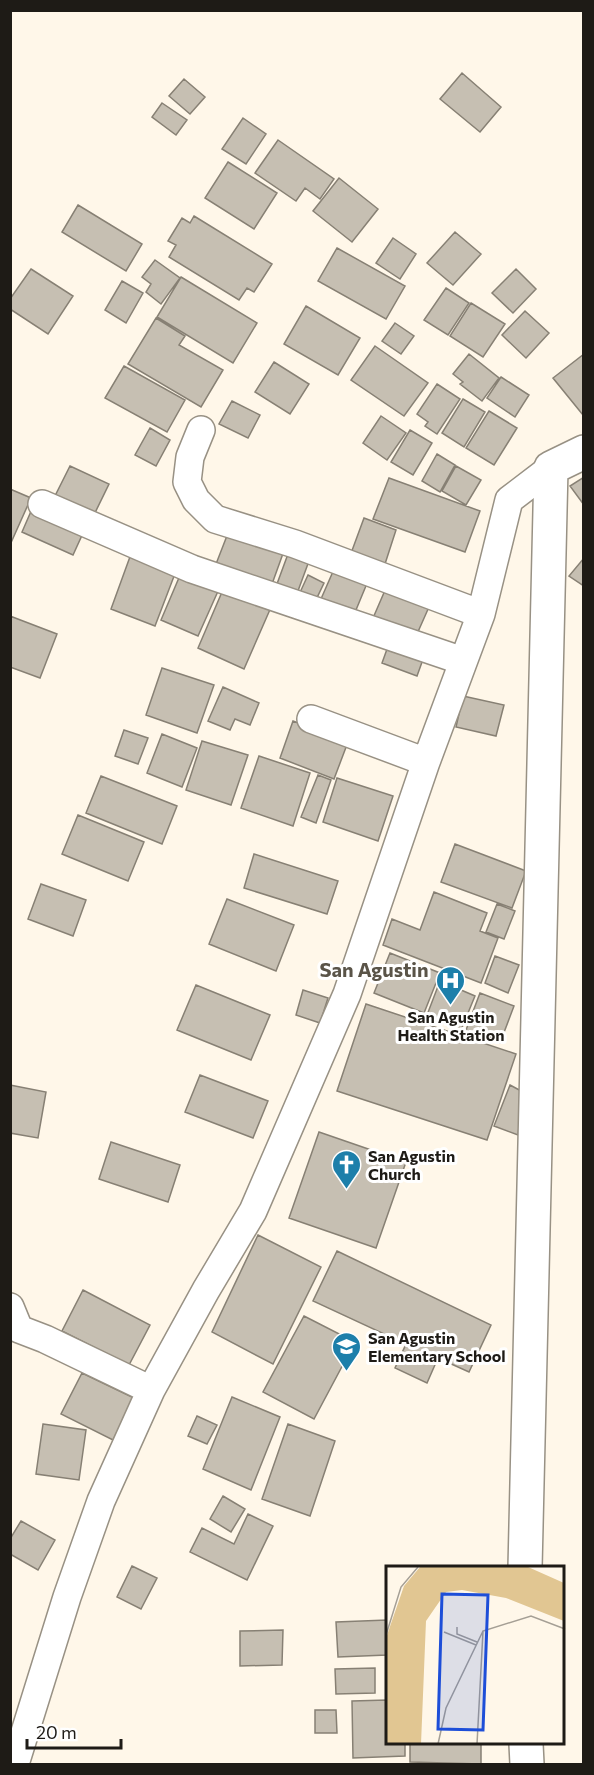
<svg xmlns="http://www.w3.org/2000/svg" width="594" height="1775" font-family="Commissioner,sans-serif">
<style>
.building{fill:#c6bfb2;stroke:#878074;stroke-width:1.5}
.lines{fill:none;stroke-linecap:round;stroke-linejoin:round}
.minor-casing{stroke:#989184;stroke-width:30}
.secondary-casing{stroke:#989184;stroke-width:36}
.minor{stroke:#fff;stroke-width:27}
.secondary{stroke:#fff;stroke-width:33}
.labels{text-anchor:middle;dominant-baseline:central;stroke-width:6;stroke-linejoin:round;paint-order:stroke}
.poi-label{font-size:16px;font-weight:bold;fill:#1e1b16;stroke:#fff;text-anchor:start}
.quarter-label{font-size:20px;font-weight:bold;fill:#5a5448;stroke:#fff}
.inset-road{fill:none;stroke:#a59f95;stroke-width:1.5}
.view{fill:#1d4ed8;fill-opacity:0.15;stroke:#1d4ed8;stroke-width:3}
.inset-edge{fill:none;stroke:#1e1b16;stroke-width:3}
</style>
<rect width="100%" height="100%" fill="#fff7e9"/>
<path class="building" d="M462,73L501,107L480,132L440,99Z
M184,79L205,97L190,114L169,96Z
M162,103L187,120L176,135L152,117Z
M243,118L266,134L246,164L222,149Z
M278,140L334,179L320,199L305,188L296,201L255,173Z
M228,162L277,193L254,229L205,198Z
M339,178L378,209L352,242L313,211Z
M78,205L142,244L126,271L62,232Z
M194,216L272,264L254,292L247,288L239,300L169,257L176,245L168,241L182,218L190,223Z
M455,232L481,254L453,285L427,263Z
M393,238L416,254L400,279L376,263Z
M337,248L405,286L386,319L318,281Z
M155,260L180,278L161,304L146,292L151,284L142,277Z
M31,269L73,296L48,334L10,309V299Z
M516,269L536,289L513,313L492,293Z
M181,277L257,323L233,363L157,317Z
M122,281L143,293L126,323L105,310Z
M446,288L469,303L448,335L424,320Z
M471,303L505,324L483,357L450,336Z
M306,306L360,338L338,375L284,344Z
M525,311L549,333L526,358L502,335Z
M156,318L185,336L179,345L223,370L201,407L128,364Z
M395,323L414,336L401,354L382,341Z
M375,346L428,383L404,416L351,380Z
M469,354L499,378L482,401L460,384L463,382L453,374Z
M584,354V415H583L553,378Z
M274,362L309,384L290,414L255,392Z
M124,366L185,400L167,432L105,398Z
M501,377L529,395L515,417L487,398Z
M437,384L460,399L437,434L425,426L428,422L417,414Z
M463,399L485,412L464,447L442,433Z
M232,401L260,415L248,438L219,424Z
M489,411L517,428L494,465L466,448Z
M381,416L406,433L387,460L363,443Z
M150,428L170,440L156,466L135,455Z
M410,430L432,443L413,475L391,462Z
M437,454L455,465L440,492L422,481Z
M70,466L109,484L92,519L53,500Z
M456,466L481,480L466,505L442,491Z
M584,477V505L570,486Z
M389,478L480,511L465,552L373,519Z
M10,489L31,498L10,545Z
M32,509L83,533L73,555L22,532Z
M364,518L396,530L384,567L350,556Z
M230,528L285,548L272,584L216,564Z
M131,554L176,571L155,626L111,609Z
M288,554L309,561L295,599L274,592Z
M584,558V586L569,576Z
M335,567L368,581L351,622L317,608Z
M181,573L219,589L198,636L161,620Z
M308,575L324,583L313,606L297,599Z
M225,585L272,605L244,669L198,648Z
M386,588L429,607L413,643L370,625Z
M10,616L57,634L40,678L10,667Z
M391,638L426,651L417,676L382,663Z
M162,668L214,685L197,733L146,715Z
M223,687L259,703L250,725L235,719L230,730L208,721Z
M463,696L504,705L496,736L456,727Z
M293,721L348,742L334,779L280,758Z
M124,730L148,738L138,764L115,756Z
M162,734L197,748L182,787L147,773Z
M202,741L248,755L231,805L186,790Z
M259,756L310,773L293,826L241,808Z
M318,775L331,780L316,823L301,817Z
M101,776L177,806L162,844L86,813Z
M337,778L393,796L378,841L323,822Z
M78,815L144,842L128,881L62,854Z
M455,844L526,871L512,908L441,882Z
M254,854L338,881L327,914L244,888Z
M41,884L86,900L73,936L28,919Z
M434,892L487,913L480,931L498,938L481,983L383,945L392,919L420,930Z
M227,899L294,925L276,971L209,944Z
M497,904L515,911L504,939L486,932Z
M390,953L440,973L424,1013L374,993Z
M495,956L519,965L508,993L485,983Z
M440,981L475,996L461,1030L427,1015Z
M196,985L270,1015L251,1060L177,1030Z
M303,990L328,998L320,1023L296,1015Z
M480,993L514,1006L500,1043L466,1030Z
M366,1004L516,1054L487,1140L337,1091Z
M200,1075L268,1101L253,1138L185,1112Z
M10,1085L46,1092L38,1138L10,1133Z
M510,1085L523,1092L518,1135L494,1126Z
M319,1132L406,1162L376,1248L289,1218Z
M111,1142L180,1165L168,1202L99,1179Z
M258,1235L321,1267L273,1364L212,1332Z
M337,1251L491,1325L469,1372L438,1358L427,1383L395,1368L406,1344L313,1301Z
M83,1290L150,1325L129,1365L62,1331Z
M304,1316L355,1342L314,1419L263,1392Z
M82,1373L134,1398L113,1440L61,1414Z
M232,1397L280,1417L251,1490L203,1469Z
M197,1416L217,1425L207,1444L188,1436Z
M43,1424L86,1430L79,1480L36,1474Z
M288,1424L335,1441L310,1516L262,1499Z
M223,1496L245,1509L231,1532L210,1519Z
M248,1514L273,1526L247,1580L190,1552L202,1528L234,1544Z
M21,1521L55,1540L38,1570L10,1554V1539Z
M132,1566L157,1578L141,1609L117,1597Z
M387,1620V1655L338,1657L336,1622Z
M283,1630L282,1665L240,1666V1631Z
M375,1668V1693L336,1694L335,1669Z
M387,1700V1744H405V1756L353,1758L352,1701Z
M315,1710H336L337,1733H315Z
M410,1744H481V1764L410,1762Z"/>
<g class="lines">
<defs>
<path id="minor" d="M201,430L190,457L187,482L196,500L215,519L295,544L481,614
M42,504L192,569L463,661
M311,719L426,762
M10,1307L19,1329L45,1339L151,1390
M15,1764L67,1597L101,1501L151,1390L206,1290L253,1211L347,994L426,762L481,614L509,500L551,468"/>
<path id="secondary" d="M525,1568L551,468L584,452
M526,1744L527,1764"/>
</defs>
<use href="#minor" class="minor-casing"/>
<use href="#secondary" class="secondary-casing"/>
<use href="#minor" class="minor"/>
<use href="#secondary" class="secondary"/>
</g>
<defs>
<symbol id="hospital-pin" viewBox="-11 -11 22 30"><path d="M0 17L-7.5 6A9.5 9.5 0 1 1 7.5 6Z" fill="#1d7faa" stroke="#fff"/><path d="M-5-5h3v3.5h4V-5h3V5h-3V1.5h-4V5h-3Z" fill="#fff"/></symbol>
<symbol id="church-pin" viewBox="-11 -11 22 30"><path d="M0 17L-7.5 6A9.5 9.5 0 1 1 7.5 6Z" fill="#1d7faa" stroke="#fff"/><path d="M-1.2-6h2.4v3.5h3.3v2.4h-3.3V6h-2.4V-.1h-3.3v-2.4h3.3Z" fill="#fff"/></symbol>
<symbol id="school-pin" viewBox="-11 -11 22 30"><path d="M0 17L-7.5 6A9.5 9.5 0 1 1 7.5 6Z" fill="#1d7faa" stroke="#fff"/><path d="M0-5L7-2L0 1L-7-2ZM-4 1L0 2.5L4 1V4Q0 6-4 4Z" fill="#fff"/></symbol>
</defs>
<g fill-rule="evenodd">
<use href="#hospital-pin" x="434" y="964" width="33" height="45"/>
<use href="#church-pin" x="330" y="1148" width="33" height="45"/>
<use href="#school-pin" x="330" y="1330" width="33" height="45"/>
</g>
<g class="labels">
<g class="poi-label">
<text x="451" y="1016" text-anchor="middle">San Agustin<tspan x="451" dy="18">Health Station</tspan></text>
<text x="368" y="1155">San Agustin<tspan x="368" dy="18">Church</tspan></text>
<text x="368" y="1337">San Agustin<tspan x="368" dy="18">Elementary School</tspan></text>
</g>
<g class="quarter-label">
<text x="374" y="969">San Agustin</text>
</g>
</g>
<g transform="translate(386 1566)">
<rect width="178" height="178" fill="#fff7e9"/>
<path d="M34,1H142L178,17V55L120,32L76,24L60,26L40,55L35,178H0V72L18,20Z" fill="#e1c692"/>
<path class="inset-road" d="M71,61V68L91,76M58,66L90,79M0,69L15,21L32,1M52,178L60,142L97,65M91,178L97,65L145,50L179,63"/>
<path class="view" d="M56,28L102,29L97,164L52,163Z"/>
<rect width="178" height="178" class="inset-edge"/>
</g>
<rect width="594" height="1775" fill="none" stroke="#1e1b16" stroke-width="24"/>
<path d="M27 1739v9h94v-9" fill="none" stroke="#1e1b16" stroke-width="3"/>
<text x="36" y="1739" font-size="18" fill="#1e1b16" stroke="#ffffff" stroke-width="4.5" paint-order="stroke">20 m</text>
</svg>
